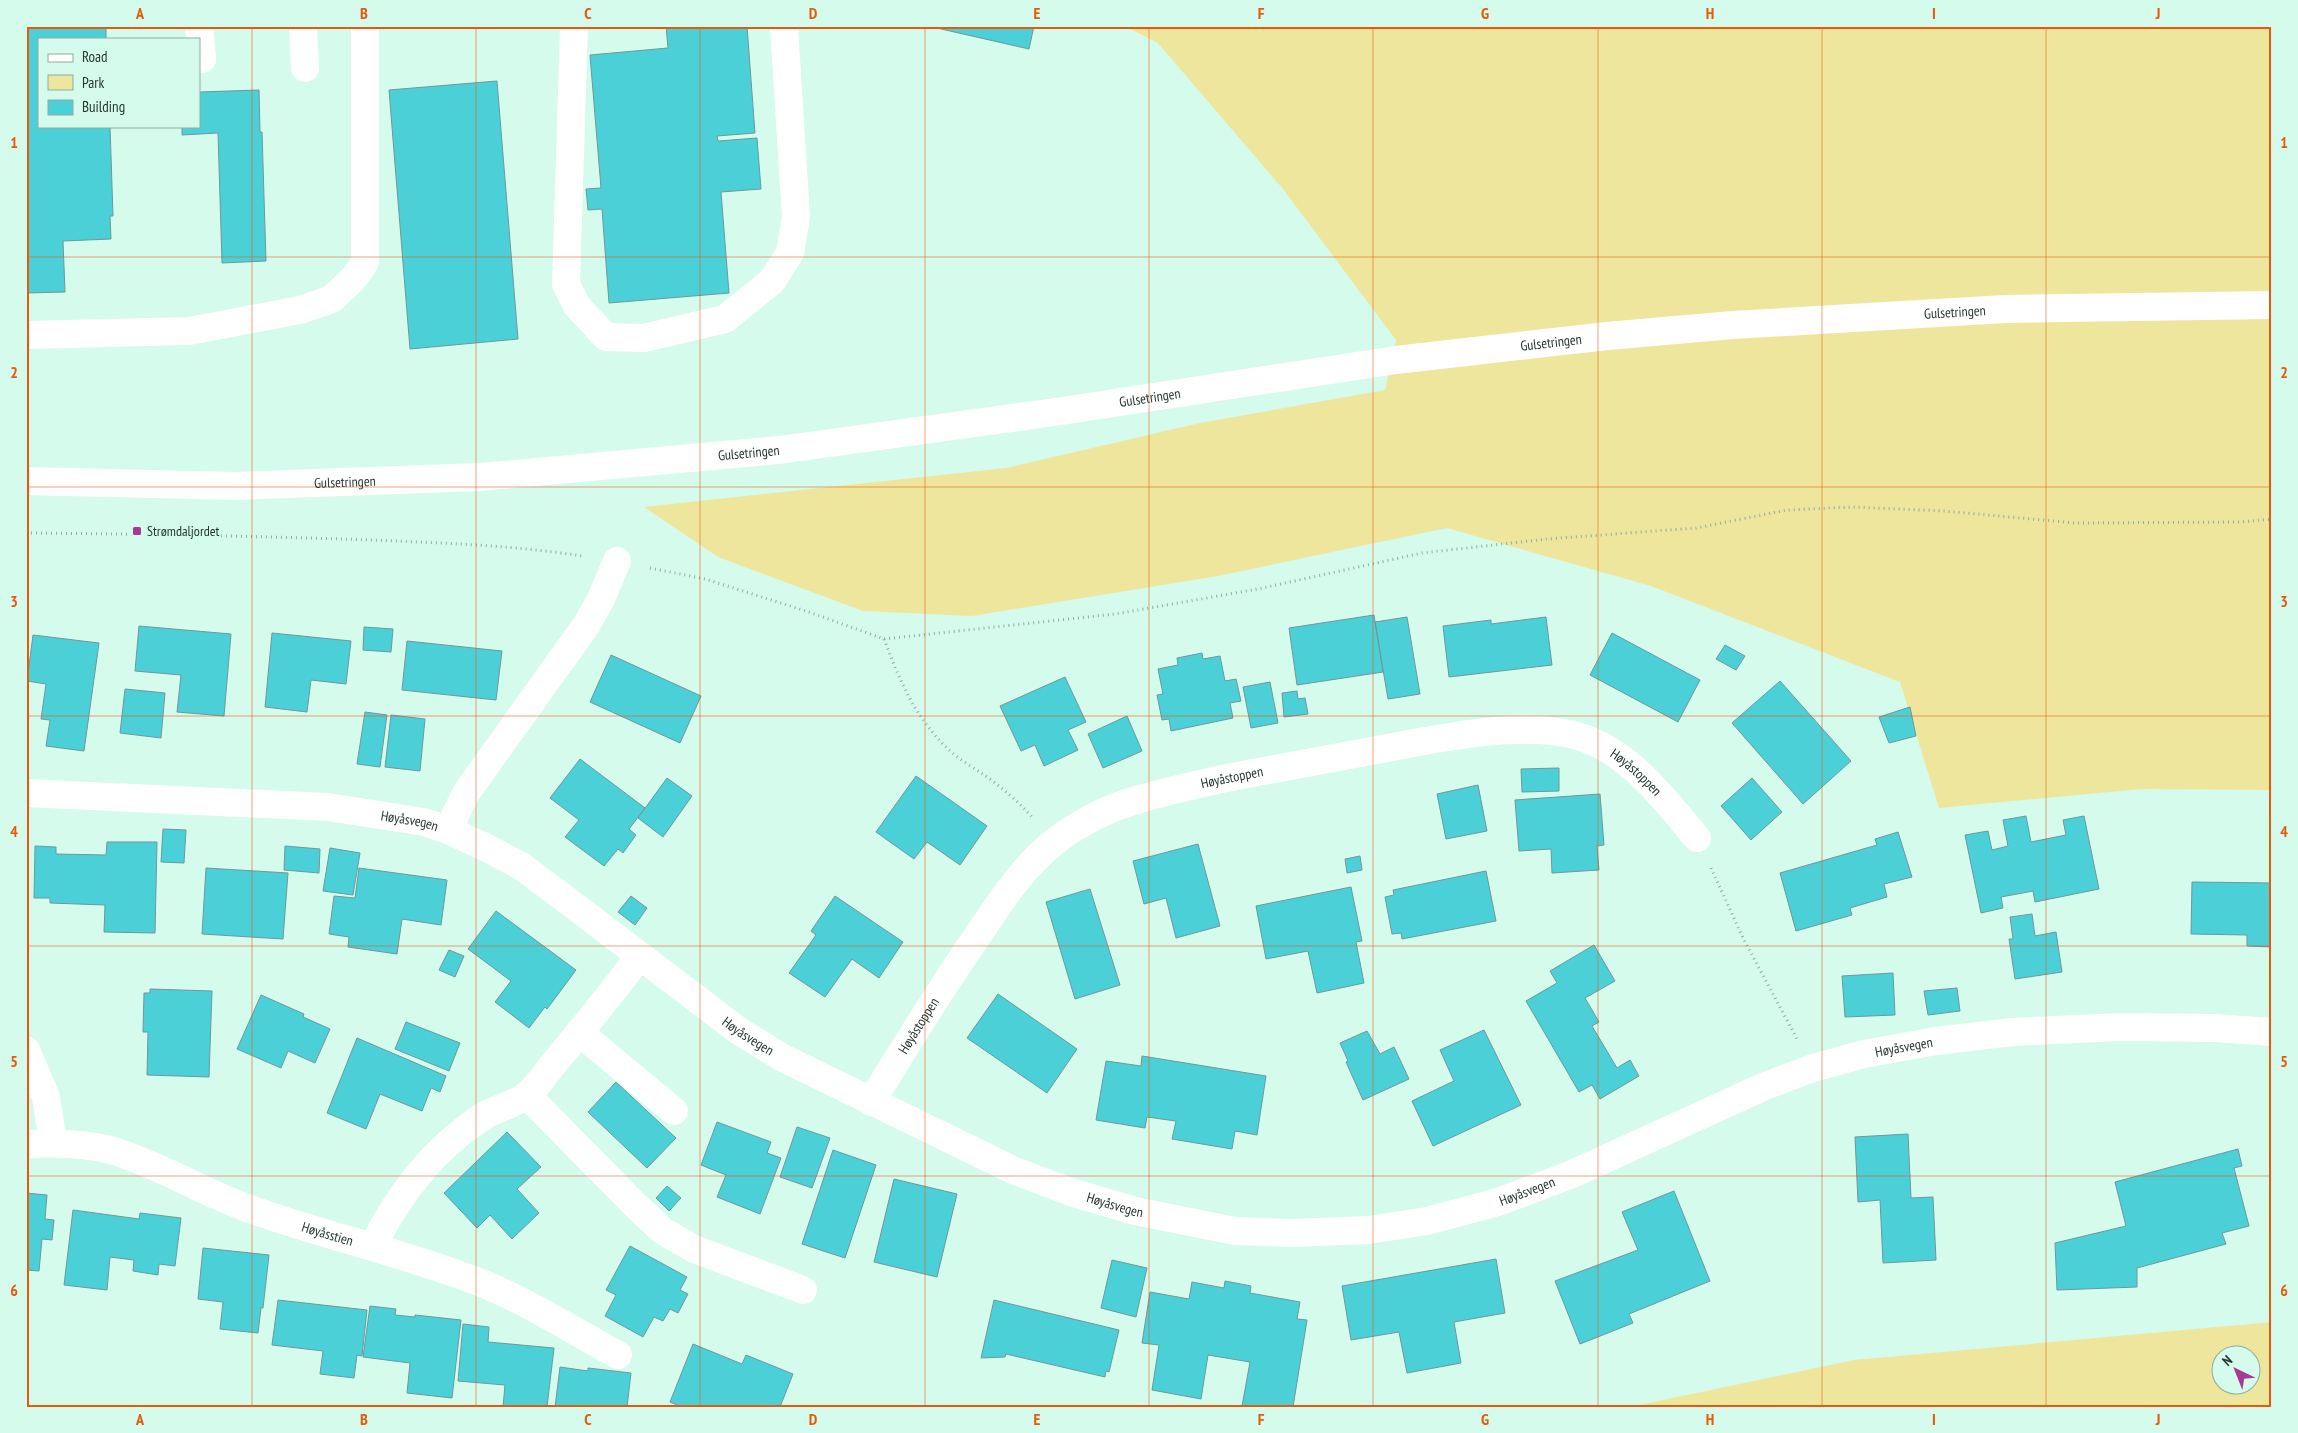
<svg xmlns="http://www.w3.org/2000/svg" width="2298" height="1433" font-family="'PT Sans Narrow',sans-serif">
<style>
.green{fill:#efe69d;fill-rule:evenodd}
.building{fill:#4bd0d8;stroke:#6f989b}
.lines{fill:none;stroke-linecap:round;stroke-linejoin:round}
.path{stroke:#8fada1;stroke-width:3;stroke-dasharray:1 4;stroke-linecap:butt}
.minor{stroke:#fff;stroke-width:28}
.grid{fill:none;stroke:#e8590c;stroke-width:1;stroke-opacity:0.55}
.poi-dot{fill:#a63896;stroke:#d4fbeb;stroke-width:2}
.labels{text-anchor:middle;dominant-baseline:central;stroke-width:4;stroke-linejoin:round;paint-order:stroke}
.street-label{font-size:14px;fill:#273630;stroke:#d4fbeb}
.poi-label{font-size:14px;fill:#273630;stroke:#d4fbeb;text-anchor:start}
.neatline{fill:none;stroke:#e8590c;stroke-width:2}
.grid-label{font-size:16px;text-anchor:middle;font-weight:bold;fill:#e8590c}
</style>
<rect width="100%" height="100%" fill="#d4fbeb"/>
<path class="green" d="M1124,26H2272V790L2142,789L1939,808L1900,682L1651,586L1447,528L1218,576L972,616L863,611L718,557L644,507L1006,468L1200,423L1385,390L1396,340L1283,189L1158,43Z
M2272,1322V1407H1630L1854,1360ZM2220,1356H2250V1386H2220Z"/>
<path class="building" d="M26,26H106V39H39V126H110L113,216H110L111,239L63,241L65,292L26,293Z
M666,26H747L755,133L717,136L718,141L757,138L761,189L721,192L729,293L609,303L602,209L588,210L586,189L601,188L590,55L668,48Z
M928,26H1034L1029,49Z
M497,81L518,339L410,349L389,90Z
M259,90L260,132H262L266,261L222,263L218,133L182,135V126H199V92Z
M1374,615L1383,672L1297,685L1289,628Z
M1407,617L1420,694L1388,699L1375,622Z
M1546,617L1552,665L1449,677L1443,626L1491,620V624Z
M139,626L231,634L224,716L177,712L181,675L135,671Z
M364,627L393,629L391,652L363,650Z
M272,633L351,641L346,684L311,680L307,712L265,707Z
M1612,633L1700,680L1678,722L1590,675Z
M33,635L99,643L84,751L46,746L50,720L41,719L46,684L27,681Z
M407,641L502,651L496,700L402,690Z
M1725,645L1745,656L1736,670L1716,659Z
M1202,653L1203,659L1220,656L1225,681L1236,679L1241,701L1230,703L1233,718L1171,731L1169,719L1162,720L1157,695L1163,694L1158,669L1178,665L1177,658Z
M611,655L701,696L680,743L590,702Z
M1065,677L1086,722L1068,730L1078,750L1044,766L1035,745L1021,751L1000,706Z
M1780,681L1851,761L1803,804L1732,723Z
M1270,682L1278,723L1251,728L1243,687Z
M125,689L165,693L161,738L120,733Z
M1297,691L1298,699L1305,698L1308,714L1284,717L1282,693Z
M1910,707L1916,736L1889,743L1879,717Z
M365,712L387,715L380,767L357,764Z
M391,715L425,719L420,771L385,767Z
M1127,716L1142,751L1103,768L1088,734Z
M580,759L645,808L629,829L636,835L623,853L618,849L604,866L565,837L579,820L550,798Z
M1559,768V791L1522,792L1521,769Z
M916,776L987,826L960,865L927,842L914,859L876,832Z
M667,778L692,796L663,837L638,818Z
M1752,778L1782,812L1751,840L1721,806Z
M1478,785L1487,831L1446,839L1437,794Z
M1600,794L1604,845L1597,846L1599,870L1552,873L1551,849L1519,851L1515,800Z
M2026,816L2031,842L2066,835L2063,820L2084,816L2099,889L2035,902L2033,891L2001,897L2003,908L1981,913L1965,835L1988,831L1992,850L2008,846L2003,820Z
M163,829L186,830L184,863L161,862Z
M1898,832L1912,877L1884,884L1887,897L1850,908L1852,915L1796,931L1780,873L1877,845L1875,839Z
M107,842H157L155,933L104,932L105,905L50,903V898H34L35,846L56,847V854L106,855Z
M1198,844L1220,926L1176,938L1166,898L1144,904L1133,861Z
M285,846L320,849L319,873L284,870Z
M330,848L360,853L353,895L323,891Z
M1360,856L1362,870L1347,873L1345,859Z
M206,868L288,873L283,939L202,934Z
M359,868L447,880L441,925L402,919L397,954L348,947L349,937L329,934L334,896L355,898Z
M1486,871L1496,921L1402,939L1401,933L1392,934L1385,897L1394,895L1393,890Z
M2192,882L2272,883V947L2247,946V935L2191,934Z
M1351,887L1362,941L1356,942L1364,983L1317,993L1308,951L1266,959L1256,906Z
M1090,889L1120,985L1075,999L1046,902Z
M631,896L647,908L635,925L618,912Z
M835,896L903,942L879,978L852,959L825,997L789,973L816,935L811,931Z
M496,911L576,970L547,1009L545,1007L529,1028L495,1002L511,981L468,949Z
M2032,914L2035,936L2056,932L2062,972L2015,979L2009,939H2013L2010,917Z
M1594,945L1615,981L1585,998L1599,1022L1592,1026L1617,1068L1630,1060L1639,1076L1600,1099L1592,1085L1579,1092L1526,1001L1557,983L1550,971Z
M449,950L464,956L455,977L439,970Z
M1893,973L1895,1015L1845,1017L1842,976Z
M1957,988L1960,1011L1928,1015L1924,991Z
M150,989L212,991L209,1077L147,1075L148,1032H143L144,993H150Z
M998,994L1077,1049L1047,1093L967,1038Z
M261,995L304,1014L303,1017L330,1029L315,1063L288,1051L281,1068L237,1049Z
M406,1022L460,1043L449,1071L395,1049Z
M1484,1030L1521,1105L1433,1146L1412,1101L1454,1081L1440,1050Z
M1367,1031L1380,1054L1394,1047L1409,1079L1363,1100L1346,1062L1348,1061L1340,1043Z
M357,1038L446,1076L440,1092L431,1088L422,1111L380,1094L366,1129L327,1113Z
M1142,1056L1266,1076L1257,1135L1235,1131L1232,1149L1172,1139L1176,1121L1147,1117L1145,1128L1096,1120L1106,1061L1141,1066Z
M616,1082L676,1138L647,1168L588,1112Z
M717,1122L771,1142L767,1153L781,1158L760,1214L717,1197L726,1175L701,1165Z
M797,1127L830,1138L812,1188L780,1177Z
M507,1132L541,1167L517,1189L539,1213L512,1239L490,1215L477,1228L444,1193Z
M1908,1134L1911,1198L1933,1197L1936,1260L1883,1263L1880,1200L1858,1202L1855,1137Z
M2238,1149L2242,1166L2234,1168L2249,1226L2222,1233L2226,1244L2137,1268V1287L2057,1290L2055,1243L2126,1226L2115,1182Z
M833,1150L876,1165L845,1258L802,1244Z
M894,1179L957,1194L937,1277L874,1262Z
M667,1186L681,1198L669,1211L656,1198Z
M1674,1191L1710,1281L1629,1314L1633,1323L1580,1344L1555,1281L1638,1250L1622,1212Z
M26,1193L47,1195L45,1219L54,1220L52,1240L42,1239L39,1271L26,1270Z
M73,1210L139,1219L140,1213L181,1218L175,1266L159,1264L158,1275L133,1271L134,1260L110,1257L107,1290L64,1285Z
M630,1246L687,1277L680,1290L688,1294L678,1313L670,1309L663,1321L654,1317L643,1337L605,1316L616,1295L606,1290Z
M203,1248L269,1255L263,1308H261L258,1333L220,1329L223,1302L198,1299Z
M1496,1259L1505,1313L1454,1322L1461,1363L1407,1373L1399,1332L1351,1340L1342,1286Z
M1112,1260L1147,1268L1136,1317L1101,1308Z
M1225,1281L1251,1286L1250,1293L1300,1302L1297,1319L1307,1320L1293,1407L1242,1406L1250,1362L1208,1355L1201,1399L1152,1390L1159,1345L1142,1343L1150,1292L1189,1299L1192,1282L1224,1288Z
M278,1300L367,1310L362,1356L357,1355L354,1378L320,1374L323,1351L272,1345Z
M994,1300L1119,1330L1109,1372L1106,1371L1105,1377L1006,1354L1005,1357L981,1358Z
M370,1306L396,1309L395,1315L415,1317V1315L461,1320L452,1398L407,1393L410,1363L363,1357Z
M463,1324L489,1327L488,1342L554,1348L547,1407H503L505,1385L458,1381Z
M693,1344L742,1364L746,1355L793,1374L780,1407H682L670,1402Z
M560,1367L588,1371V1368L631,1373L627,1407H555Z"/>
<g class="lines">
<path class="path" d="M26,533C141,534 256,536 371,540C441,543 512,545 582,556
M650,568L705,579L809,612L884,639L1115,614L1258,589L1422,553L1547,539L1696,528L1787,510L1853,507L1944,511L2075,523L2240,522L2272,519
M884,639C900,681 915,718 949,750C959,759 972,767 983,774C1001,787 1018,801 1032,817
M1711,868L1744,940L1797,1039"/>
<g class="minor">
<path d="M199,26L202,59"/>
<path d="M303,26L305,68"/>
<path d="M574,26L566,284L577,306L606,337L644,338L725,319L772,281L790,253L796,217L784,26"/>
<path d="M26,335L189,331L300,310L332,299L354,278L365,262V26"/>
<path id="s1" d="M26,481L235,486L480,477L779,450L1055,412L1396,360L1607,336L1733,325L2005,309L2272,305"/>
<path id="s2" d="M26,793L328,807L424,822L448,830L485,847L521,866L564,898L739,1031L783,1058L1015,1171L1071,1192L1135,1211L1235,1231L1292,1233L1369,1230L1427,1221L1498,1202L1570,1175L1765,1086L1813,1068L1864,1054L1936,1041L2012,1032L2121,1027L2215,1028L2272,1032"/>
<path d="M448,830L466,793L587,624L601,599L617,561"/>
<path d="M580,1033L674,1111"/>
<path d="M26,1050L46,1097L53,1143"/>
<path d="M527,1095L635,1205L663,1231L694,1249L803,1290"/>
<path id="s3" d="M871,1102C905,1047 939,991 976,938C999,904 1021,869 1053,843C1074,826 1104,810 1130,802C1202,780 1277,769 1350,755C1414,744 1511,719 1574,735C1628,749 1663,798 1697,838"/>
<path id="s4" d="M26,1144C56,1143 88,1143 117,1152C164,1167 206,1194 253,1210C329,1237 408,1254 484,1284C530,1303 574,1331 618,1355"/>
<path d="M373,1246C398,1195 432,1151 479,1119C493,1109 516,1104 527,1095C537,1087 546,1073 554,1063C584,1028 612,992 640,956"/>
</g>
</g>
<path class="grid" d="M252,26V1407M476,26V1407M700,26V1407M925,26V1407M1149,26V1407M1373,26V1407M1598,26V1407M1822,26V1407M2046,26V1407M26,257H2272M26,487H2272M26,716H2272M26,946H2272M26,1176H2272"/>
<rect class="poi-dot" x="132" y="526" width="10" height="10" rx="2.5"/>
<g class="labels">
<g class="street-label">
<text stroke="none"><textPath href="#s1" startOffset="1939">Gulsetringen</textPath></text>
<text stroke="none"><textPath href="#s1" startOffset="1534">Gulsetringen</textPath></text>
<text stroke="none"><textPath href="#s1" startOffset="1129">Gulsetringen</textPath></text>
<text stroke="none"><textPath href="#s1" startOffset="724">Gulsetringen</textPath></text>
<text stroke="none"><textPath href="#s1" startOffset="319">Gulsetringen</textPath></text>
<text stroke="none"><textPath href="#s3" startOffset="930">Høyåstoppen</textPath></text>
<text stroke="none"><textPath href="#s3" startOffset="510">Høyåstoppen</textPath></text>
<text stroke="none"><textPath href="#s2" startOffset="385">Høyåsvegen</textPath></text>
<text stroke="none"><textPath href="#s3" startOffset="90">Høyåstoppen</textPath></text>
<text stroke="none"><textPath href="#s2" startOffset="790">Høyåsvegen</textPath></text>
<text stroke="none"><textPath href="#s2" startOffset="2020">Høyåsvegen</textPath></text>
<text stroke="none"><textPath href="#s2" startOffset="1615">Høyåsvegen</textPath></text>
<text stroke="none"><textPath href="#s2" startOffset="1195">Høyåsvegen</textPath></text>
<text stroke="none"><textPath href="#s4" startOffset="318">Høyåsstien</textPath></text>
</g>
<g class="poi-label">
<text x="147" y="531">Strømdaljordet</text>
</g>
</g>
<rect width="2298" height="1433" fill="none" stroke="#d4fbeb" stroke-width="55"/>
<rect x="38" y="38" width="162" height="90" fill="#d4fbeb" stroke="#8faca0"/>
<rect x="48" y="54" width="25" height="8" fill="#ffffff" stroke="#8faca0"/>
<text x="82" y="62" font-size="15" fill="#273630">Road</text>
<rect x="48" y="75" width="25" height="15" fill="#efe69d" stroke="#8faca0"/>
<text x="82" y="88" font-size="15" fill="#273630">Park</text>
<rect x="48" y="100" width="25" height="15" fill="#4bd0d8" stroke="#8faca0"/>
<text x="82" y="112" font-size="15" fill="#273630">Building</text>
<g transform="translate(2236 1370) rotate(317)"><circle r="24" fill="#d4fbeb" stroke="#8faca0"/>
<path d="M0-4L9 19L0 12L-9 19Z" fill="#a63896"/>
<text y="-8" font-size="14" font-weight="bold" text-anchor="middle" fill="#273630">N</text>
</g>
<rect x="28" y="28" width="2242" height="1378" class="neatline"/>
<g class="grid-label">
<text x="140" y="19">A</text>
<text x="364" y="19">B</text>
<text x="588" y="19">C</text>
<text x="813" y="19">D</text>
<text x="1037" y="19">E</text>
<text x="1261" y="19">F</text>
<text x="1485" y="19">G</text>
<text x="1710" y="19">H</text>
<text x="1934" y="19">I</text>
<text x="2158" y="19">J</text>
<text x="14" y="148">1</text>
<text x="2284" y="148">1</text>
<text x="14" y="378">2</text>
<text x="2284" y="378">2</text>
<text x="14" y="607">3</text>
<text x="2284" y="607">3</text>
<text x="14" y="837">4</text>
<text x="2284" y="837">4</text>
<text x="14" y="1067">5</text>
<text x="2284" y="1067">5</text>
<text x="14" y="1296">6</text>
<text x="2284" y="1296">6</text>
<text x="140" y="1425">A</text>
<text x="364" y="1425">B</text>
<text x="588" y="1425">C</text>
<text x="813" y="1425">D</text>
<text x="1037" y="1425">E</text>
<text x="1261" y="1425">F</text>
<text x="1485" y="1425">G</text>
<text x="1710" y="1425">H</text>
<text x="1934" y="1425">I</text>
<text x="2158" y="1425">J</text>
</g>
</svg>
